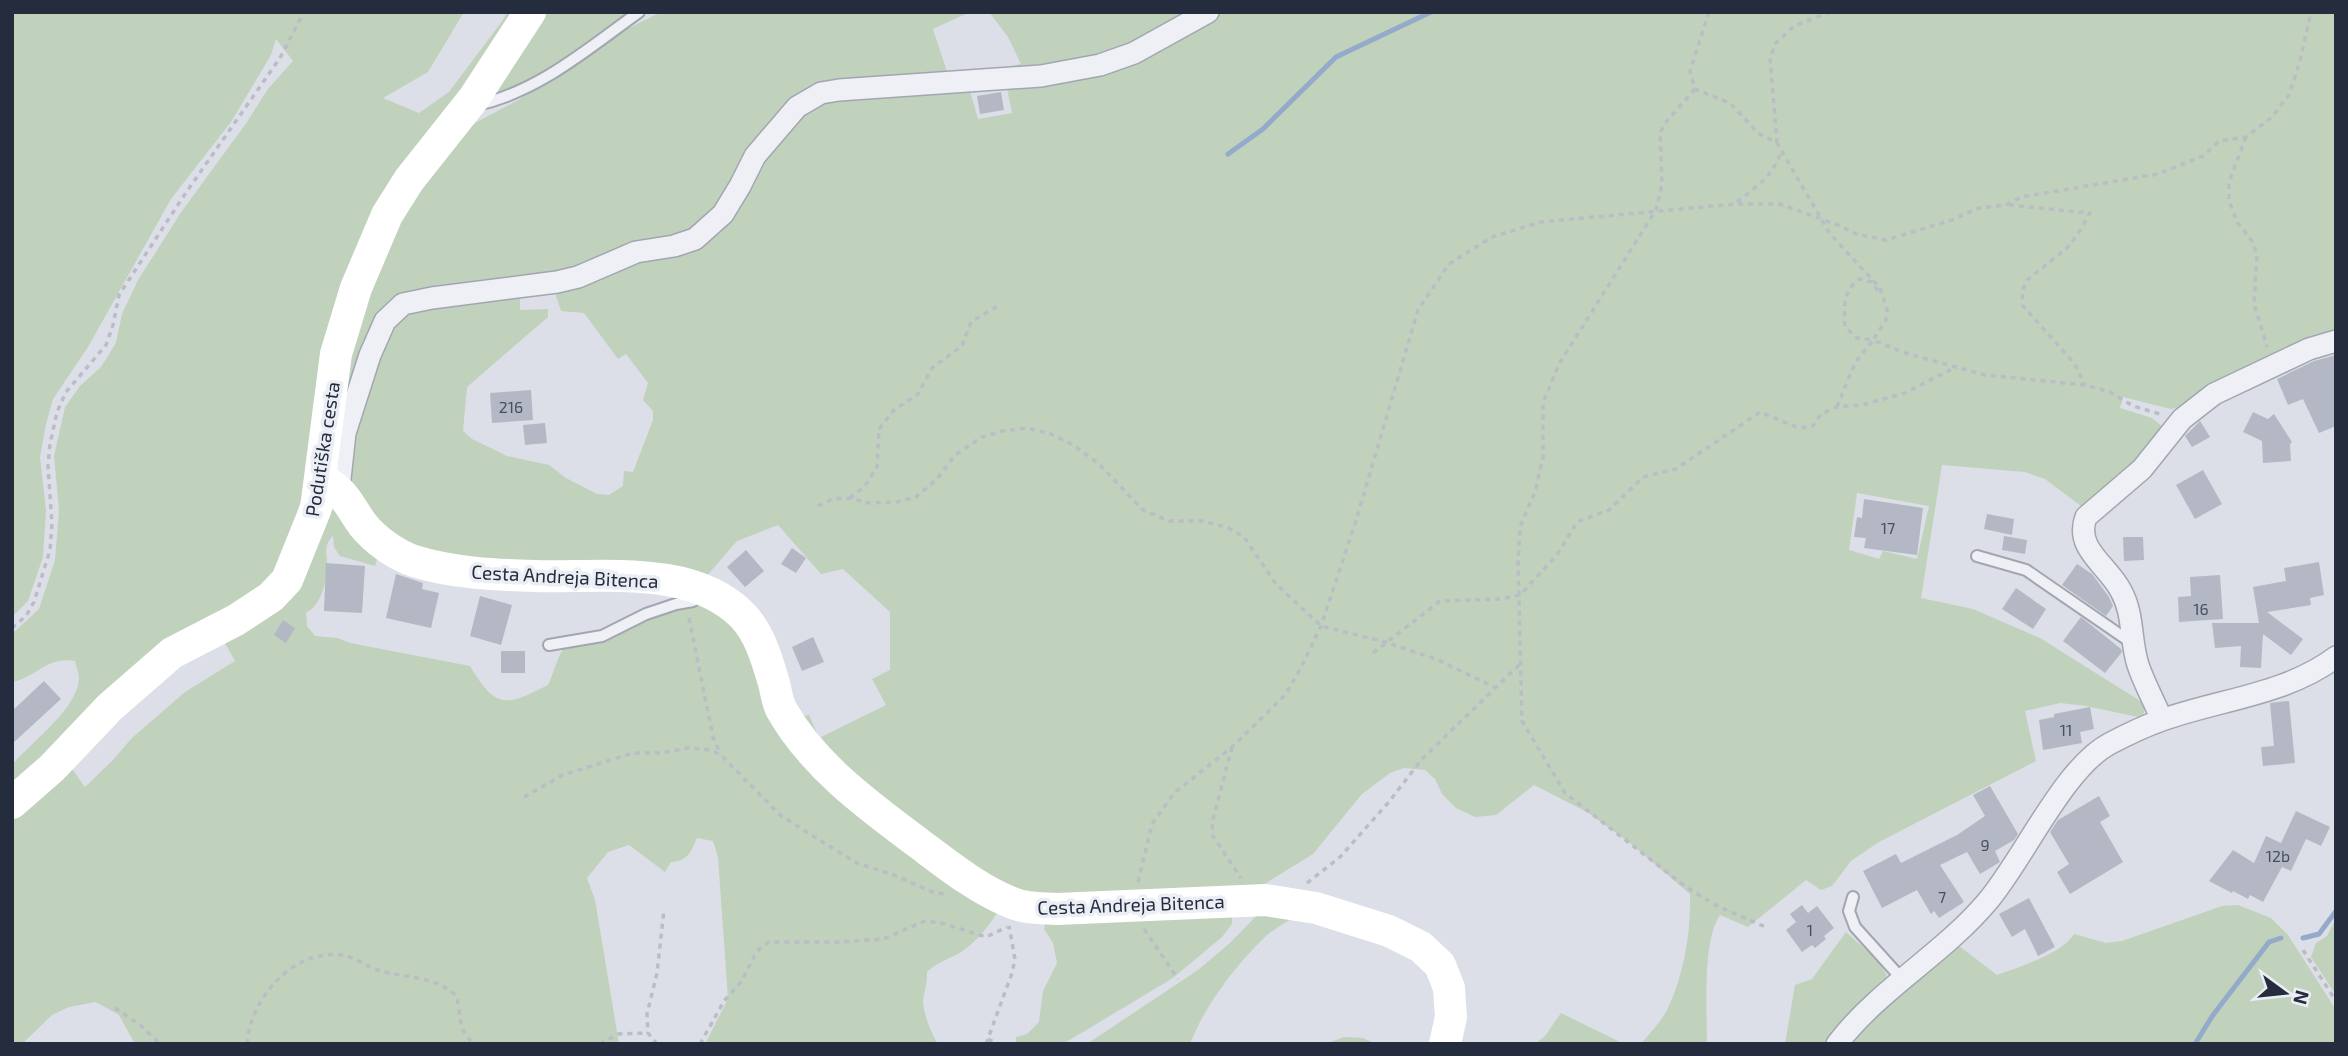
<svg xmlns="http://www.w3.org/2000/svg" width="2348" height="1056" font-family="'Exo 2',sans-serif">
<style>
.green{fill:#c0d1bc;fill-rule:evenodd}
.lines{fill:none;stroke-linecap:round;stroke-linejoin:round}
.stream{stroke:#94aaca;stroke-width:5}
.building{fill:#b3b8c4}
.lane-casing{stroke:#a1a6b1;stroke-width:14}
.street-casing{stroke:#a1a6b1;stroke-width:24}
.path{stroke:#babdc5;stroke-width:3.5;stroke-dasharray:5 5;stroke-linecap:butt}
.lane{stroke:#eff0f5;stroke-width:10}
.street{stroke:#eff0f5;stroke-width:21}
.secondary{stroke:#fff;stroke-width:32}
.labels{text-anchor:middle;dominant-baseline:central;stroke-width:7;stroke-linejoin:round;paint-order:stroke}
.number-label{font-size:16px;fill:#484f60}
.street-label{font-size:19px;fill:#252c3e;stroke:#ebeef5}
</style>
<rect width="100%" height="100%" fill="#dcdfe7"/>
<path class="green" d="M12,12H464L428,72L383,98L419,113L449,92L503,20L507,12H518L511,25L392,179L284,559L268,581L12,787V765C31,742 78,709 79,678C79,673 76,666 75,661C46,656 36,678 12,682V634L39,609L55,560L59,510L54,456L65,407L80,386L101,367L116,343L122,314L138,280L182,211L247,122L268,89L293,61L276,39L271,55L231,122L171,199L88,347L53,399L46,424L40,457L46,510L43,557L28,601L12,617Z
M544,12H632C593,35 544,84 501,93L496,90Z
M661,12H970L933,29L947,72L1002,68L1021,64L1008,37L989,12H1196L1088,64L818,90L695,233L581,270L401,300L346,412L347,355L403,207L466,128L520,99L609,38Z
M1221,12H2336V333L2188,405L2171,409L2123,397L2120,408L2152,418L2162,426L2160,439L2093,504L2081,506L2045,479L2025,472L1942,465L1921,598L1973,609L2040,638L2145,704L2143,718L2086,706L2060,703L2025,711L2036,761L1879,842L1851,861L1832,886L1821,890L1806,880L1748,927L1720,915C1702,941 1707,1011 1707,1044H1641C1650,1033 1662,1021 1668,1008C1684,974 1691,932 1690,894L1630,843L1587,812L1534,785L1496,815L1475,817L1456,808L1442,794L1435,779L1425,770L1404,768L1390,773L1362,794L1313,854L1256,889L1026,895L991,882L863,789L800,717L809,715L819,738L886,705L872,679L890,670V612L843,569L821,574L778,525L737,541L704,579L517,566L401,546L351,491L354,426L390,323L408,309L520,294V310L548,309V317L467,387L463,431L472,439L507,456L549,465L566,478L597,494L609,495L623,486L624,471L633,472L653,420V411L643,400L648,383L626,354L618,359L584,313L561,311L556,296L558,287L701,240L764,148L822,96L970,91L978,119L1012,113L1006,83L1062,78L1200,19ZM1857,493L1929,506L1917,559L1883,551L1879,559L1849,550Z
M337,510L379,554L375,566L340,556L334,547L333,536C322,547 328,555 327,568C326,584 321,605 306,613L307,626L315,636L338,638L350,643L470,666C496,709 505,707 548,685C555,671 557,655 567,644L680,606L715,605L740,624L774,709L998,911C988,928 973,946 956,955C944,961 936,963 927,972C927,983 926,985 924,995C920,1007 931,1033 938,1044H705L728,999L718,857L713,841L697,838C691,852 688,861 671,862L665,872L629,845L608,852L587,878L595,900L619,1044H135L119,1015L96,1002L69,1007L52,1015L22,1044H12V818L69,765L85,787L112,761L132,738L185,692L235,661L222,638L327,511Z
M2238,905L2271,918L2288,935L2336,1010V1044H1842L1954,942L1997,975C2019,967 2062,954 2074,934L2106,943L2122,941L2222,906Z
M1232,908V924L1222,937L1173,978L1063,1044H1016V1037L1027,1034L1039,1022L1043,991L1057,963L1053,943L1044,929L1047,918Z
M1263,909L1299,914C1288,922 1272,929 1263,939C1235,966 1204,1007 1190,1044H1087L1198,970L1230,943Z
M2336,918V995L2311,957L2316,943L2327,936Z
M1846,932C1862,947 1883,961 1889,982L1829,1044H1785L1795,985L1812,979Z
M1561,1013L1624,1044H1535L1545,1036Z
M1344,1037L1363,1038L1376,1044H1325Z"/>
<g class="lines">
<path class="stream" d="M1228,154L1263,129L1336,57L1431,12
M2303,938L2319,934L2336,911
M2195,1044L2213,1015L2269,942L2281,938"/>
</g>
<path class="building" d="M1001,92L1004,110L980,114L977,96Z
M2336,355V426L2319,433L2303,399L2288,405L2277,379L2314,361Z
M531,390L533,420L492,423L490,393Z
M2253,412L2268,419L2274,414L2292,442L2290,444L2291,461L2263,463L2262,441L2243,432Z
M2200,421L2210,437L2192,447L2185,436Z
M545,423L547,443L525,445L523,425Z
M2203,470L2222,504L2195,519L2176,485Z
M1864,499L1923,508L1917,555L1864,548L1866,538L1854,537L1857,517L1862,518Z
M1987,514L2014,519L2012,535L1984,529Z
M2004,536L2027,540L2025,554L2002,550Z
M2123,537H2143L2144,560L2124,561Z
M792,548L806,558L796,573L781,564Z
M746,550L764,571L745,587L727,567Z
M2319,562L2324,595L2310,598L2311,605L2267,612L2303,639L2291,655L2263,634L2261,668L2240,667L2241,646L2215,648L2212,623H2259L2253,587L2286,581L2284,568Z
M326,563L365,566L362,613L324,611Z
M2077,564L2092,574L2109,597L2113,606L2106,616L2062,585Z
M396,574L423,583L422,589L439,593L431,628L386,618Z
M2220,575L2223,619L2179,622L2178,597L2191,596L2190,577Z
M2016,588L2046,609L2033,629L2002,609Z
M480,596L512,605L501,645L470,636Z
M2081,617L2121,649L2122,652L2105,673L2063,641Z
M283,620L295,628L286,643L274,635Z
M813,637L824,662L802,671L792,647Z
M501,651H525V673H501Z
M44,681L61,699L12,744V711Z
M2289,701L2295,763L2263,766L2261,747L2274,746L2270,703Z
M2090,707L2094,729L2080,732L2082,743L2043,750L2039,720L2054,717V714Z
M1990,786L2018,834L2014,840L1995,851L2000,862L1980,874L1967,852L1940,865L1964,902L1939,918L1934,911L1931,914L1917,890L1882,908L1863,871L1896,854L1901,863L1957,835L1985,816L1973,795Z
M2099,796L2110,816L2100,822L2123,862L2070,894L2057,872L2069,864L2050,832L2058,820Z
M2296,811L2330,827L2321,846L2306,839L2291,871L2282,867L2263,902L2250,895L2248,899L2233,891L2232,893L2209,881L2233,850L2254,863L2266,836L2281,843Z
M2029,898L2055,947L2038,956L2025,929L2012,937L1999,914Z
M1802,905L1808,913L1817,906L1834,928L1824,936L1826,939L1815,948L1812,945L1802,952L1786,930L1796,922L1790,914Z"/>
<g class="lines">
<defs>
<path id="lane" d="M477,105C538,92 589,48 639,12
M1977,556L2026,570L2132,643
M549,645L602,636L646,614L676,604L693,601L700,597
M1853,897L1849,911L1855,927L1902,979"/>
<path id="street" d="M339,488L345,433L370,355L385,321L403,304L432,298L557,282L578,277L636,252L674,246L695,239L723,214L740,186L755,156L797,107L821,93L839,90L1041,76L1100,65L1134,53L1208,12
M2162,720C2154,701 2144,683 2138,665C2130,640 2134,614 2121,591C2108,565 2074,549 2086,517L2142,469L2182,419L2214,394L2309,349L2336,341
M1837,1044C1879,989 1942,955 1987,902C2023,860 2063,769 2109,744C2126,735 2145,726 2162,720C2221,699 2285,695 2336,657"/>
</defs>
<use href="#lane" class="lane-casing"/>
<use href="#street" class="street-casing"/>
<path class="path" d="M1709,12L1690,71L1695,89L1730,103L1758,133L1777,143L1830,234L1880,288L1887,310L1886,320L1873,340L1905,353L1985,375L2085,385L2110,392L2133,406L2163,415
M1695,89L1666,122L1660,133L1662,184L1656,210L1559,364L1543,403V457L1535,492L1520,527L1518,560L1522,721L1565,793L1686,887L1717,906L1768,928
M2246,137L2229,182V201L2237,222L2252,241L2257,255L2254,304L2267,347
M1777,143L1770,58L1776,43L1794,26L1830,12
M1737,202C1756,187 1773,176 1781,152
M2009,205L2090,213L2078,234L2066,249L2027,280L2022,291L2023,306L2074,363L2085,385
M1837,407L1855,363L1873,340L1857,338L1845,327C1844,308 1842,290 1860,279L1872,282L1879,292
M850,498L865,486L877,467L879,429L894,410L918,394L932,368L962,346L971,322L998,306
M818,506L833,499L850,498L869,503L897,502L916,497L937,479L955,455L982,437L1003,431L1027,428L1051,434L1073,445L1098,463L1143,510L1169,521H1203L1228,528L1244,537L1276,584L1321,626L1385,642L1436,659L1496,688
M689,618L713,737L720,753
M12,628L26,616L34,602L50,550L52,524L48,466L50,444L57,412L66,392L106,345L113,325L119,295L185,194L280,58L304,12
M1373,653L1440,601L1500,599L1520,595L1557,555L1577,522L1609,510L1643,477L1676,469L1760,412L1799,428L1813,426L1821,414L1837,407L1862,405L1905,393L1956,367
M1232,747L1212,823L1213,836L1241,878
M524,797L563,775L633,753H660L688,748L711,750L721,755L780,815L824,843L857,863L894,875L935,893L946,894
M1138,882L1152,824L1174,793L1232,747L1285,695L1302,666L1321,626L1355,524L1418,310L1449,264L1492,237L1541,222L1735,204H1780L1838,225L1856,234L1886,240L1952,220L1979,208L2006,205L2021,197L2158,174L2203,156L2219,141L2246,137L2272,117L2289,95L2300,61L2311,12
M1307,883L1340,857L1388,803L1422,759L1521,663
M1144,929L1178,979
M2303,950L2336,1001
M115,1008L139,1024L160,1044
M988,1039L998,1044
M247,1044C251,998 292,949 342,955C355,957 368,968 381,971C402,977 434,977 452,992C464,1001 453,1027 474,1044
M600,1044L618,1034L648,1033
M657,1044L648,1033L647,1014L657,973L664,910
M700,1044L724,1001L741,982L757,951L769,942H842L883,939L925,921L945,924L986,937L1007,927
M986,1044L1012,973L1015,959L1009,926"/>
<use href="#lane" class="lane"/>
<use href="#street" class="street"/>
<path class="secondary" d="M321,479C346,492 347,503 363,525C375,540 396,555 414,561C452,573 496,575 535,576C601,578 693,564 743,616C760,634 767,660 774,683C776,691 777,701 781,709C813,766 870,807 921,845C949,866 978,889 1010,902C1025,909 1041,908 1057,909L1265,900L1316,908L1389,931L1421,947L1440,965L1449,988L1451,1017L1445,1044
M12,803L52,768L110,707L172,653L236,620L271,597L287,580L316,508L336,354L356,288L387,215L409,180L474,98L530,12"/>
</g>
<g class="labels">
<g class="number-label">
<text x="511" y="406">216</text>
<text x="1888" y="527">17</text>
<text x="2201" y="608">16</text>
<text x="2066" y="729">11</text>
<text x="1985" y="844">9</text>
<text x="2278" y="855">12b</text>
<text x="1942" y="896">7</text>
<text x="1810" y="929">1</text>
</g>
<g class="street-label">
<text transform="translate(322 449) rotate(-81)">Podutiška cesta</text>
<text transform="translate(565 576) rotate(3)">Cesta Andreja Bitenca</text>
<text transform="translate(1131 904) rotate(-2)">Cesta Andreja Bitenca</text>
</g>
</g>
<rect width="2348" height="1056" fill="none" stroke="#252c3e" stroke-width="28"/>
<g transform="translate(2285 993) rotate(105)" stroke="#ebeef5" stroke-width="5" paint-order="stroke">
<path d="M0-5L12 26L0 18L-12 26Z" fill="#252c3e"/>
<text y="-10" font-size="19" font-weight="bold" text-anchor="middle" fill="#252c3e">N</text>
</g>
</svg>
